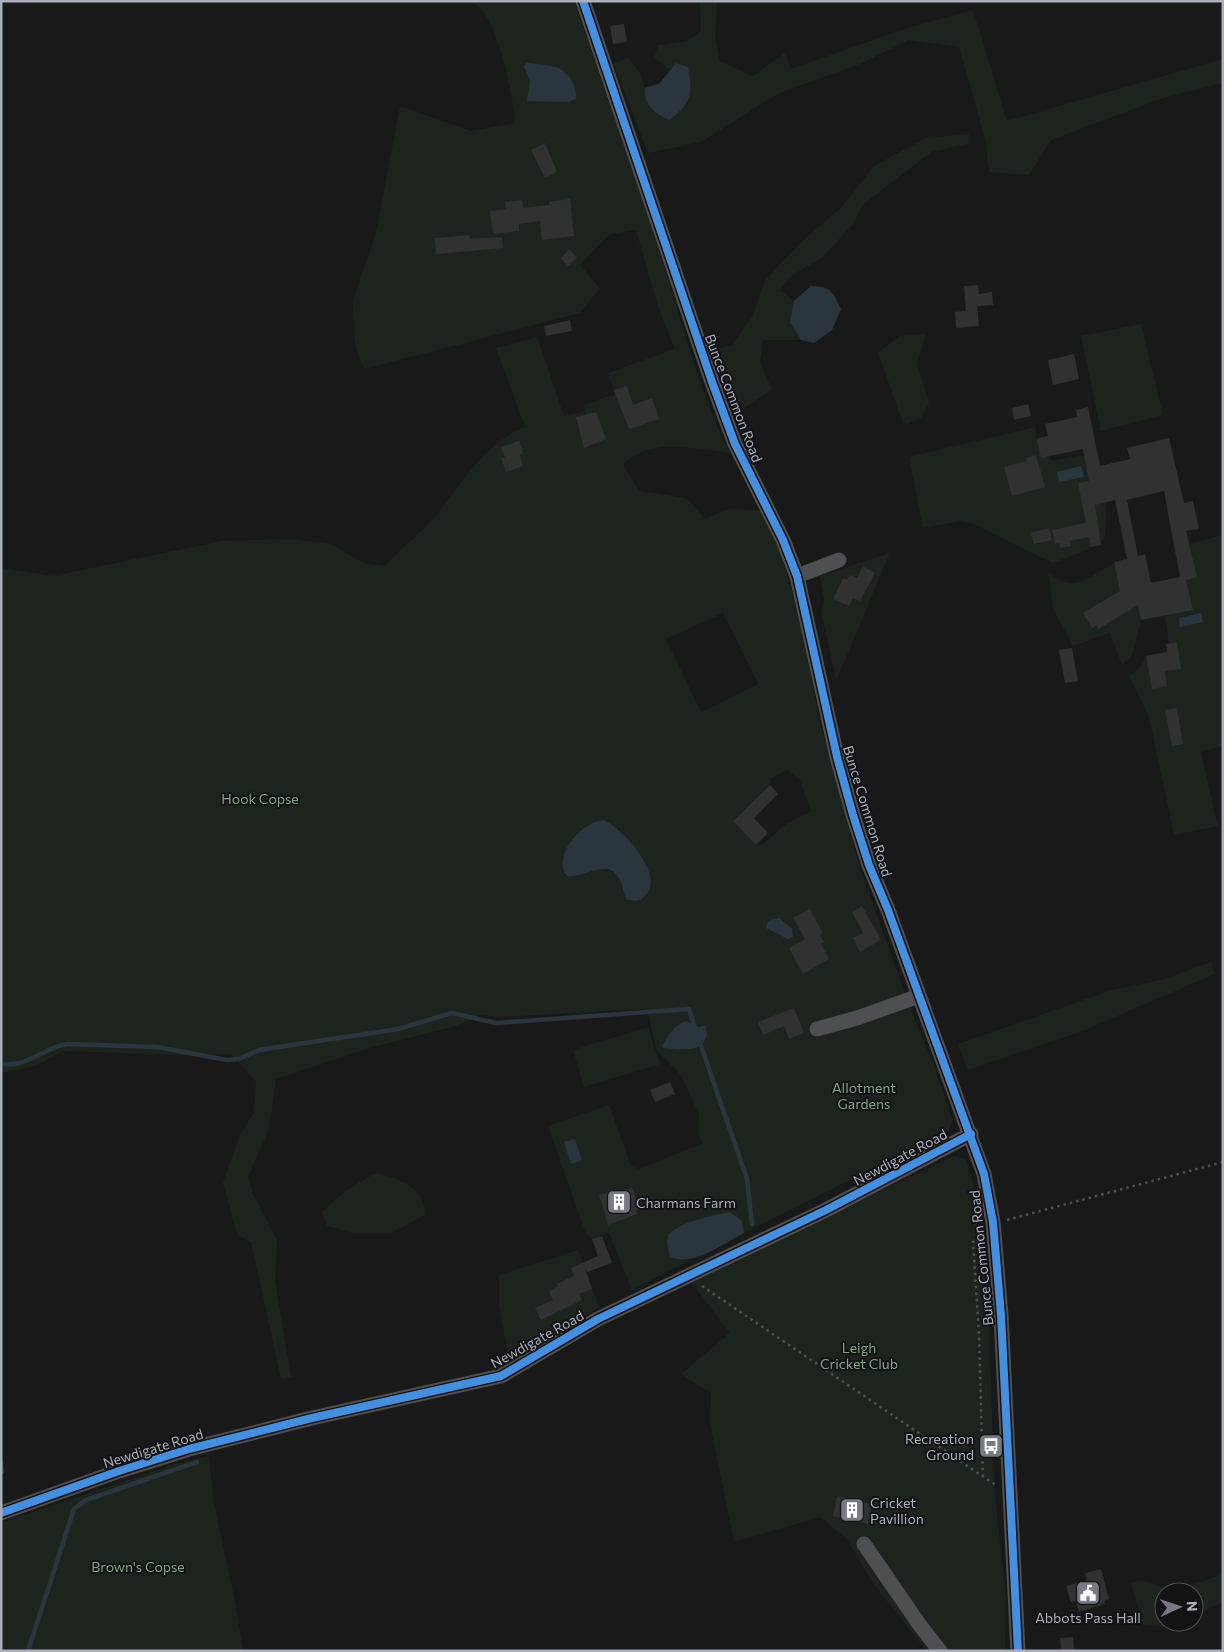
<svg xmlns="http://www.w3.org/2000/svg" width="1224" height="1652" font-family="Commissioner,sans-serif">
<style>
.green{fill:#1d241e;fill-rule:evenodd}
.water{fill:#2b353d}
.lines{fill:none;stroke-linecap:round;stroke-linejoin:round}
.stream{stroke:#2b353d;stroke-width:4.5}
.building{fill:#313132;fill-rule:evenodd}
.path{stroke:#4f5054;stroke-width:2.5;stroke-dasharray:2.5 4;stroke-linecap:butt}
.minor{stroke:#4d4f53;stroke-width:15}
.cycleway-casing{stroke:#131316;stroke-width:11}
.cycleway{stroke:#468fdf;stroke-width:8}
.labels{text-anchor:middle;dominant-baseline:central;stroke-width:4;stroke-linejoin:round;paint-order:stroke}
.street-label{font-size:14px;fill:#aaafbb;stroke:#131316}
.park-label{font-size:14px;fill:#80a682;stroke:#131316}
.poi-label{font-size:14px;fill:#aaafbb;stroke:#131316;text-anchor:start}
</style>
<rect width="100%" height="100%" fill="#19191a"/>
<path class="green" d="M464,1H574C603,86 634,171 661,256C682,322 699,392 730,453C695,449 652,437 623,464L639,491L686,498L706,519L729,508L760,511L781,553L799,617L821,727L858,862L909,1005L933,1063L952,1119L949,1130L744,1233L742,1221L680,1261L690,1260L632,1290L609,1233L592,1239L586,1234L548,1126L609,1105L631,1166L639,1169L703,1143L698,1134L699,1115L681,1075L657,1051L647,1009L500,1017L479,1015L456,1026L369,1048L276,1079L269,1129L248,1177L253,1194L277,1240L275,1280L291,1377L281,1379L251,1242L237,1235L223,1182L240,1135L254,1112L256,1082L231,1054L179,1055L64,1051L32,1067L1,1073V568L53,576L222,541L291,539L331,544L363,563L384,566C402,548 423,531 439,512C464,480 486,442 525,427L496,348L537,337L564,416L585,411L584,405L615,394L608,373L675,349L658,306L636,230L610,234L580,265L600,288L580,313L364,369L357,352L354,335L353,300L376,233L400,106L471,131L515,123C513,96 499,24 478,6C475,3 469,2 464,1ZM723,613L758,684L701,712L666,639ZM787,770L800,780L811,811L785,825L762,845H756L733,821L770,785L771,778ZM618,828L644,860L650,880L622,885C620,881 620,877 617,874C614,871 571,862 562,859L575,836ZM707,1034C703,1047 695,1048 682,1048C674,1048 670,1051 663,1047L668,1036Z
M700,1H717L715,37L720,61L753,76L785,53L791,69L907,28L973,10L1007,121L1223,59V83L1163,98L1051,140L1029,175L989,172L985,139L959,47L909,40L860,64L779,93L701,142L648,153L613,63L629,58L640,73L645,88V97L653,112L676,63L670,70L654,58L658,45L688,41L701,31Z
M969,134L970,143L931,152L864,204L852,225L823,257L791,276L780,290L794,301L790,322L801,340H763L760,362L772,390L735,414L714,350L732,345L752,317L766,279L801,242L841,208L874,166L926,138Z
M1141,324L1163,415L1101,431L1081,336Z
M926,334L917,363L929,403L921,418L907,424L903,423L878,353L900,336Z
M1035,427L1037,438L1044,437L1048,457L1052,461L1098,452C1102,481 1110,509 1104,539L1089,549L1053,563L971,523L959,521L923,528L909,457Z
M1223,535V746L1201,752L1218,826L1174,835L1149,717L1129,676L1140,668L1146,656L1167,652L1169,643L1165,616L1141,620L1132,656L1122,665L1110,633L1073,646L1053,609L1049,574C1055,577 1064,583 1071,583C1086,584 1108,563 1126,559L1137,598L1188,588L1186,580L1197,577L1189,544Z
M890,553L836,681L822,615L824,600L820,576Z
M1211,962L1215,974L1080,1032L968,1070L958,1044L1112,990L1165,979Z
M648,1027L660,1064L584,1087L573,1050Z
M953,1156L965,1159L974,1185L989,1317L994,1485L1006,1599L1005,1651H927L875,1586L846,1538L820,1517L734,1542L712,1433L710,1419L711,1393L681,1374L730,1333L692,1283Z
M377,1173C402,1180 424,1186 425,1215L391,1233H354L327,1226L322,1213C339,1195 355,1183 377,1173Z
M578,1250L599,1307L509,1362L499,1304V1275Z
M209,1456L214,1504L234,1596L243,1651H1V1523L178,1463Z
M1223,1574V1602L1194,1616V1592H1164V1622H1182L1172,1627L1143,1625L1131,1583L1141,1580L1176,1591Z"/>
<path class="water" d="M527,63C546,65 564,64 573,83C575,89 577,93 576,99L569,102L527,101L530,81L524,66Z
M676,63L688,67C693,94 692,103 669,120C654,113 644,106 645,88L660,83Z
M811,286C830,286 833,292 841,309L832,330L814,343L801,340L790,322L794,301Z
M1081,466L1084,477L1059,482L1057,472Z
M1201,613L1203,622L1180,627L1179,618Z
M603,820C622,827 668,877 644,897C639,902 633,901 626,899C623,892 623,883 618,877C607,858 582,879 567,876C551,856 582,822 603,820Z
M779,918L792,929L793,937L788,939L766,928C767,920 771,919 779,918Z
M686,1021L699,1027L705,1025L707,1034C706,1038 703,1045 698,1047C694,1050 666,1050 662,1047C666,1037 675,1024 686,1021Z
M575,1139L582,1160L571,1164L564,1142Z
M730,1212L742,1221L744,1233C722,1244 694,1267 670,1257C669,1251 666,1242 668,1237C671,1224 717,1214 730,1212Z"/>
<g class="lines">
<path class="stream" d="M699,1040L747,1179L752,1224
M5,1064C27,1067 45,1047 67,1044L157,1047L227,1060L239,1059L259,1050L398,1029L452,1013L496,1023L689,1009L695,1028
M1,1463L2,1472
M28,1651L74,1509L86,1500L197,1462"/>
</g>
<path class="building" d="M624,24L627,42L613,44L610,26Z
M545,143L557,172L545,178L531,150Z
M570,199L574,236L542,240L540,221L519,224V231L493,234L490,211L506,209L505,202L522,200L523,208L549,205V202Z
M469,235L470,239L502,237L503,248L436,254L435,238Z
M569,249L577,257L568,266L561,258Z
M978,285L979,294L992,292L993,305L977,306L979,326L956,328L955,312L966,311L964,286Z
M570,320L572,331L546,336L544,326Z
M1074,354L1079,379L1053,385L1048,360Z
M627,386L633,405L652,398L659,419L629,429L614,390Z
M1028,404L1031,416L1014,420L1012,408Z
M1088,407L1100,466L1130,459L1127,448L1169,438L1184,503L1193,501L1199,529L1186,531L1197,577L1186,580L1193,610L1141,620L1138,605L1098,629L1097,625L1092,628L1083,613L1120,591L1114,562L1127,559L1115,500L1095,505L1101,545L1091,547L1089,537L1070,541L1071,546L1060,548L1059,543L1055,544L1052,530L1086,523L1078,483L1089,481L1083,449L1041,458L1037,439L1048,436L1045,424L1077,417L1076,410ZM1164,491L1180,577L1151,583L1145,554L1138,556L1127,500Z
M596,412L606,439L584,448L576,417Z
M519,441L523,453L520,455L523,466L506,472L501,458L505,457L501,447Z
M1036,455L1045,487L1012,496L1004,467L1027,461L1026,458Z
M1049,528L1052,540L1034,544L1031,533Z
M863,566L875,573L860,601L853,598L849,606L833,599L843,578L847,580L850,575L857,578Z
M1177,642L1181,669L1165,671L1167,686L1152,689L1146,656L1167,652L1166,644Z
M1072,648L1078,681L1065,683L1059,650Z
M1177,708L1183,744L1172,746L1165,710Z
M770,785L778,794L754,818L768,833L756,845L733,821Z
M862,906L881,940L860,952L853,938L863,933L852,912Z
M810,909L823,933L820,935L824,942L821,944L829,959L803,974L789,948L805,939L793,918Z
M794,1008L804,1033L789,1039L784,1026L763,1035L758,1022Z
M670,1082L675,1094L655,1102L650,1090Z
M632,1188L640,1209L636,1211L637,1214L608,1225L599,1195L610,1191L612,1195Z
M602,1236L612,1263L587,1272L584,1266L592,1289L579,1294L582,1300L541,1320L535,1308L553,1300L549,1291L558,1286L557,1284L574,1276L571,1268L598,1256L592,1239Z
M837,1496L872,1504L868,1524L833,1516Z
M1101,1569L1109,1599L1104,1601L1105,1604L1079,1612L1076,1601L1071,1602L1066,1586L1087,1580L1085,1573Z
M1073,1637L1074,1649L1061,1650L1060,1638Z"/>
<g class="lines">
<path class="path" d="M1007,1220L1223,1162
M981,1241L973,1242L979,1334L983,1478
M702,1286L997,1486"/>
<path class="minor" d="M583,1L712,382L735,444L783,540L797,576L837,757L853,815L869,865L888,910L984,1174L993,1222L1001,1315L1018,1651
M797,576L839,560
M817,1029L857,1018L919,996
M1,1513L119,1471L189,1449L312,1418L501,1376L598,1319L826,1210L971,1134
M864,1544L919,1624L940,1651"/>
<defs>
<path id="cycleway" d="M583,1L712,382L735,444L783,540L797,576L837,757L853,815L869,865L888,910L984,1174L993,1222L1001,1315L1018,1651
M1,1513L119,1471L189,1449L312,1418L501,1376L598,1319L826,1210L971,1134"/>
</defs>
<use href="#cycleway" class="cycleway-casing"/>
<use href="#cycleway" class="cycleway"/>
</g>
<defs>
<symbol id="building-square" viewBox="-11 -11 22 22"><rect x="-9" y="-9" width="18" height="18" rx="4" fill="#777a83" stroke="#131316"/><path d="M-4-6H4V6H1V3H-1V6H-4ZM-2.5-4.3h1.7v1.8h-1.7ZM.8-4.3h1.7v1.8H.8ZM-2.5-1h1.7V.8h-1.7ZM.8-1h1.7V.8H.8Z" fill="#fff"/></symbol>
<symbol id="bus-square" viewBox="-11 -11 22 22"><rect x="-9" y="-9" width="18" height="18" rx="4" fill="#777a83" stroke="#131316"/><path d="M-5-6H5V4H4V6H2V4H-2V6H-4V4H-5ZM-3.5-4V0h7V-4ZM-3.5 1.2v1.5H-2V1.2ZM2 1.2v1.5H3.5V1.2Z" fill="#fff"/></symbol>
<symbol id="civic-square" viewBox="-11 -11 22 22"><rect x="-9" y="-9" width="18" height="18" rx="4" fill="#777a83" stroke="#131316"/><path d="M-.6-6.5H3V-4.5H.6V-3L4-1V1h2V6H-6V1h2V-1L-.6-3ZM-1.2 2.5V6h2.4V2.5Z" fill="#fff"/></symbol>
</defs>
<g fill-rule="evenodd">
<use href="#building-square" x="605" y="1188" width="28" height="28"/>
<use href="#bus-square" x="977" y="1432" width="28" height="28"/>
<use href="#building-square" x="838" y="1496" width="28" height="28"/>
<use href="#civic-square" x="1074" y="1579" width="28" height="28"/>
</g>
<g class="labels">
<g class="street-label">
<text transform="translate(734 398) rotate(69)">Bunce Common Road</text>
<text transform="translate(868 811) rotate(73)">Bunce Common Road</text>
<text transform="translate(900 1157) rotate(-28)">Newdigate Road</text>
<text transform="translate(981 1258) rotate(-96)">Bunce Common Road</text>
<text transform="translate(537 1339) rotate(-29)">Newdigate Road</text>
<text transform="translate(153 1448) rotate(-17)">Newdigate Road</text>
</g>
<g class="park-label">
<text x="260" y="798">Hook Copse</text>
<text x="864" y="1087">Allotment<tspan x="864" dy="16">Gardens</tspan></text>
<text x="859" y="1347">Leigh<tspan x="859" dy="16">Cricket Club</tspan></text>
<text x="138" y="1566">Brown's Copse</text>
</g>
<g class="poi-label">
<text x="636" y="1202">Charmans Farm</text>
<text x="974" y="1438" text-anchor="end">Recreation<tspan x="974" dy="16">Ground</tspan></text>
<text x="870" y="1502">Cricket<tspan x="870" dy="16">Pavillion</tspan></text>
<text x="1088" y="1617" text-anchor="middle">Abbots Pass Hall</text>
</g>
</g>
<rect width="1224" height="1652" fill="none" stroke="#aaafbb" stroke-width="5"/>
<g transform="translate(1179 1607) rotate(87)"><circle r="24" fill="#131316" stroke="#4f5158"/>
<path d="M0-4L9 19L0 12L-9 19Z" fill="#777a83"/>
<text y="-8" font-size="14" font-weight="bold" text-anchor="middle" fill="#aaafbb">N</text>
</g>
</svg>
